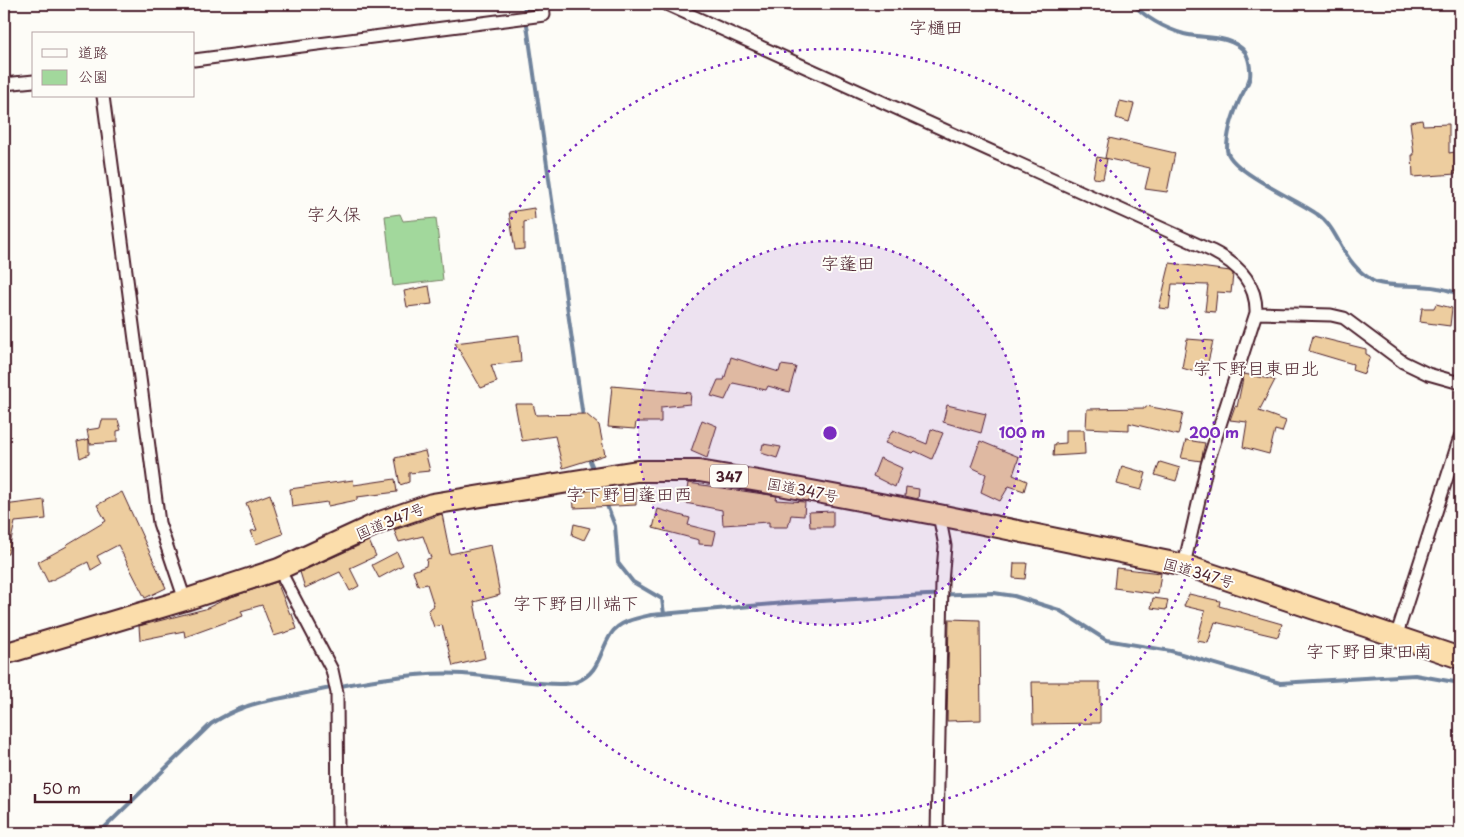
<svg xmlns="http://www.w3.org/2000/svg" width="1464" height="837" font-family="'Playpen Sans','Klee One',sans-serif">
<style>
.green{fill:#a2d89c;stroke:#767c64}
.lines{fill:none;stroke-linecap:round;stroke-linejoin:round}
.stream{stroke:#70839c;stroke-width:4}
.building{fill:#edcd9f;stroke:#4a1f2b}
.street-casing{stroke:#4a1f2b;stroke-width:15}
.highway-casing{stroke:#4a1f2b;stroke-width:24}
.street{stroke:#fdfcf7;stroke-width:11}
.highway{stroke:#fbddab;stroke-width:20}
.ring{fill:none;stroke:#7b2cbf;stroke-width:2.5;stroke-dasharray:2.5 5}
.labels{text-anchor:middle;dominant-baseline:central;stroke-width:4;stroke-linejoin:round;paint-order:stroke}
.shield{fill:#fdfcf7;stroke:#806168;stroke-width:1}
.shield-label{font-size:14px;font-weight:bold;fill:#4a1f2b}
.street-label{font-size:15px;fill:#4a1f2b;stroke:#fdfcf7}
.quarter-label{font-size:18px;fill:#4a1f2b;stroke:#fdfcf7}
.centre{fill:#7b2cbf;stroke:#fdfcf7;stroke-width:2.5}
.ring-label{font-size:15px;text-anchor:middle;font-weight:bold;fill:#7b2cbf;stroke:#fdfcf7;stroke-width:4;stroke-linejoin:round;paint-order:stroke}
</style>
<rect width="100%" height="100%" fill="#fdfcf7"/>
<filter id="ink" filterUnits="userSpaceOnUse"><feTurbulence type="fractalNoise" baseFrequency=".02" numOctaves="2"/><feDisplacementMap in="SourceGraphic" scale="10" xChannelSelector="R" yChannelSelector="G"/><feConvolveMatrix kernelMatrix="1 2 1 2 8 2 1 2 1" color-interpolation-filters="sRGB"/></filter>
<g filter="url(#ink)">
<path class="green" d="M400,214L403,221L436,218L443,280L393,286L385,216Z"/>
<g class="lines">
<path class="stream" d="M524,4L583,417
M1133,4C1147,19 1164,28 1184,34C1203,39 1231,34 1245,52C1249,58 1251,70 1250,77C1248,85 1242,94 1239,101C1233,115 1227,135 1227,149C1227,170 1300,201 1317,214C1339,229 1340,257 1366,276C1368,277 1372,281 1375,282C1395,288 1417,284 1438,288C1446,289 1453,292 1460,294
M588,456L595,473
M606,503L615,526L618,563L633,582L662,599L664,614
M99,833L211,724C222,717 233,711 245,707C261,701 280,699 297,695C348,684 411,671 463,674C488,675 556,689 576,682C600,673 599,652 611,634C619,621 637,618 651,615L785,603L927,595L994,593L1014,596L1059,610L1106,640L1171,651L1280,683L1415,675L1460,683"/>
</g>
<path class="building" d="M1120,101L1134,104L1129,122L1116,118Z
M1422,120L1423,125L1449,124V153L1455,152L1456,174L1413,177L1412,155H1414L1410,122Z
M1109,138L1175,153L1167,192L1145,189L1150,168L1105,158Z
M1097,157L1107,159L1103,179L1093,178Z
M534,208L535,219L524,222V249L515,250L509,212Z
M1170,263L1230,271L1233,274L1231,293L1217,292L1215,312L1205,311L1208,285L1172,284L1169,309L1159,308Z
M429,286L432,304L407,307L404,291Z
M1436,304L1452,308L1450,326L1420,322L1422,308H1434Z
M519,335L521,362L491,365L497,382L481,388L455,343Z
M1313,336L1366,349V354L1370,356L1364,374L1352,370L1353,364L1309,351Z
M1187,339L1213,341L1205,375L1182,368Z
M731,357L779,372L781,365L796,367L789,392L768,386L766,390L733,383L725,400L711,396L718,380H724Z
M1244,374L1275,380L1259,411L1286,421L1282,432L1275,430L1269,454L1243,447L1247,422L1230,420L1235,406L1237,407Z
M612,386L691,393L690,404L661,407V422H636L635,429L608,427Z
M515,404H533L536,415L586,414L599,425L605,455L563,468L555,436L522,441Z
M947,405L986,414L981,433L943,422Z
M1146,406L1183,413L1178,435L1129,423V430L1086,428L1087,409L1146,408Z
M102,420H118L121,430L117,431V442L90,444L87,430L100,428Z
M702,420L717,426L707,458L691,451Z
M931,429L943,433L932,459L915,451L913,453L885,443L893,430L927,444Z
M1066,430H1084L1085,454L1053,456L1054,444L1066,443Z
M89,439V454L80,458L77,442Z
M1186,440L1205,443L1201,461L1181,458Z
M980,441L1019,457L1013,475L1027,481L1024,491L1009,486L1000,501L981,492L986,474L971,467Z
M763,444L781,447L777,458L761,453Z
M425,451L430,471L409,473V482L400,485L395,458Z
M880,458L902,468L895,487L873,476Z
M1160,462L1180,468L1176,481L1155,475Z
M1122,466L1146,473L1141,490L1117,484Z
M395,479L397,492L357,497V500L328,506L327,502L292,507L290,489L353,480L354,485Z
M688,483L777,496L776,500L805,502L804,516L791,515L788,527H769V522L723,525L722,510L685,503Z
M906,487L919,489L918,499L905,496Z
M636,488V505L574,508L573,493L599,489Z
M122,492L166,588L145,598L118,545L97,556L101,564L91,570L88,562L48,582L38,562L67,546L66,545L106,521L97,505Z
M270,494L283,534L256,544L251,531L257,530L246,503Z
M44,500L46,519L15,522L8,554H4V505Z
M658,509L690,518L688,525L716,532L713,545L699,544V540L653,528Z
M833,511V527H810L809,512Z
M442,514L450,554L491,545L500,595L474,602L485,658L453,666L442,625L434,627L428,610L434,606L427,584L418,586L413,571L426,566L427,559L431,558L423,536L399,542L394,530Z
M574,524L590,528L584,540L572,535Z
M369,541L376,556L350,568L359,586L350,591L340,572L305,588L300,572Z
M397,552L403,565L379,578L372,565Z
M1014,563H1027L1025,579L1013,578Z
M1116,568L1161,573L1158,594L1114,588Z
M277,582L290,614H292L297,629L274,636L262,605L241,611L243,616L185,637L184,631L140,640L139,626L205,609L228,598Z
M1189,594L1220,601L1219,606L1282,624L1278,637L1215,622L1208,643L1197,641L1205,611L1184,606Z
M1153,598L1168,600L1166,610L1151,608Z
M949,619L980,620L981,720L947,721Z
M1032,682H1100V723L1033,724Z"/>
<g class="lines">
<defs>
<path id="street" d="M666,4L1212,251C1238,264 1257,283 1256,313L1207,465L1184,565
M194,60L544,15L543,4
M4,84L34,81
M103,96L159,523L185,600
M1256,313L1331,315L1344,318L1403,362L1428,374L1460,383
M279,569L332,670L337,693L338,833
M1396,637L1460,437
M937,833L942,583L945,546L939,515"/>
<path id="highway" d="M4,654L185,600L279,569L383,521L432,504L637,471H699L764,482L939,515L1184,565L1460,658"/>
</defs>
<use href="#street" class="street-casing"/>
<use href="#highway" class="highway-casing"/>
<use href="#street" class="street"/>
<use href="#highway" class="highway"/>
</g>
</g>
<circle cx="830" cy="433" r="192" fill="#7b2cbf" fill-opacity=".12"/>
<g class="ring">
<circle cx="830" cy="433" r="192"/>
<circle cx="830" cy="433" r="384"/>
</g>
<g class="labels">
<rect class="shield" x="710" y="464.5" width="38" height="23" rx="4"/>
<g class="shield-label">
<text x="729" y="476">347</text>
</g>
<g class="street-label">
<text transform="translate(803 489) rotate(11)">国道347号</text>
<text transform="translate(390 520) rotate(-22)">国道347号</text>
<text transform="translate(1199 572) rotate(16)">国道347号</text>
</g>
<g class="quarter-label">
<text x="936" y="26">字樋田</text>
<text x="334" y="213">字久保</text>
<text x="848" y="262">字蓬田</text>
<text x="1256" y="367">字下野目東田北</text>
<text x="629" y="493">字下野目蓬田西</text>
<text x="576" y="602">字下野目川端下</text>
<text x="1369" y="650">字下野目東田南</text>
</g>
</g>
<circle cx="830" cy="433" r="8" class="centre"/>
<g class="ring-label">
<text x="1022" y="438">100 m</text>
<text x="1214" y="438">200 m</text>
</g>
<rect width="1464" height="837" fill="none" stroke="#fdfcf7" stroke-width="20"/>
<rect x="10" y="10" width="1444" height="817" fill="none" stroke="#4a1f2b" stroke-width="2" filter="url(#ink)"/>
<rect x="32" y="32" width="162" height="65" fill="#fdfcf7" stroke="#b5a4a5"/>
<rect x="42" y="49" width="25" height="8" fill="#fdfcf7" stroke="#b5a4a5"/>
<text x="78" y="58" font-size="15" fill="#4a1f2b">道路</text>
<rect x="42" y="70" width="25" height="15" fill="#a2d89c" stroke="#b5a4a5"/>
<text x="78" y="82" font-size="15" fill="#4a1f2b">公園</text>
<path d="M35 794v8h96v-8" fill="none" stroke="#4a1f2b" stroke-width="2.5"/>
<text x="42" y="794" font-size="15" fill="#4a1f2b" stroke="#fdfcf7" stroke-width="4" paint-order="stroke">50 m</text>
</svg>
